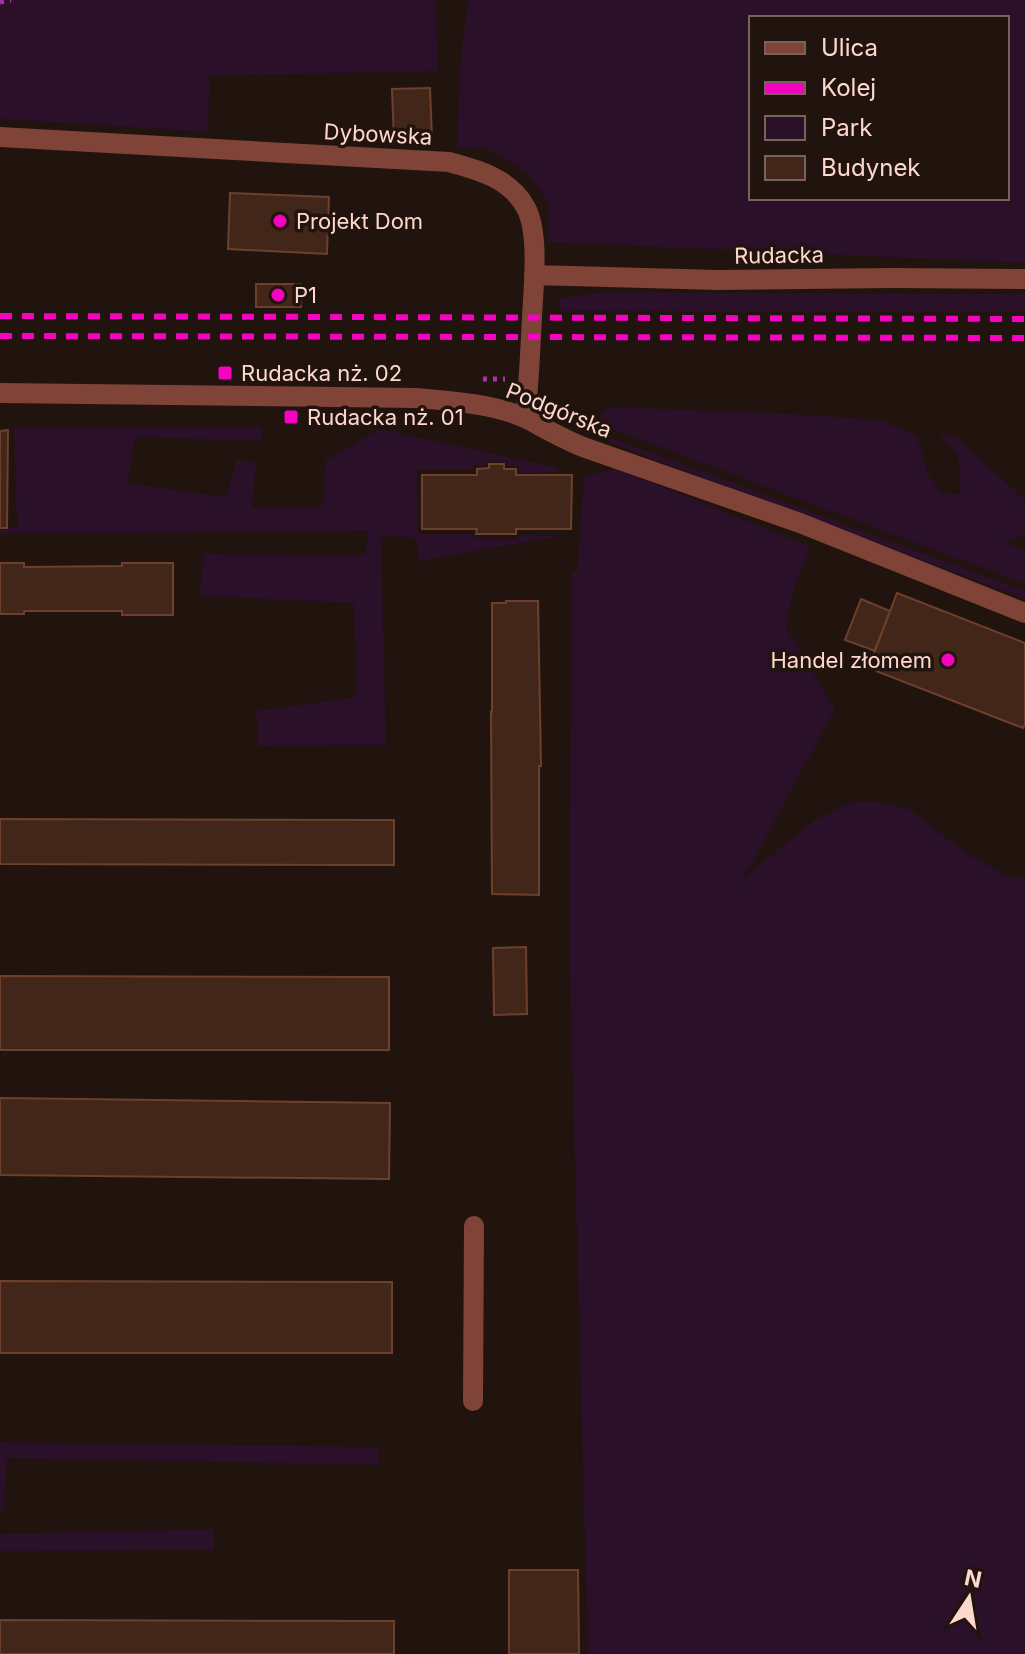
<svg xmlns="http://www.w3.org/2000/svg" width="1025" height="1654" font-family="Inter,sans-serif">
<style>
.green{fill:#2a1028;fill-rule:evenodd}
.building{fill:#412619;stroke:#6d402b;stroke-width:2}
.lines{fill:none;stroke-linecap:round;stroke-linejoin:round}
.path{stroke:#b12eaa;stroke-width:5;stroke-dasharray:4 6;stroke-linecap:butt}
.minor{stroke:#7f4338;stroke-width:20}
.rail{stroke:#f602c1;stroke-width:6;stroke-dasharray:12 10;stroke-linecap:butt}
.poi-dot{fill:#f602c1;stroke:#21130d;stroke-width:3}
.labels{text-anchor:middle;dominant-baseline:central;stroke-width:7;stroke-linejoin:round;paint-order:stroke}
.street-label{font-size:22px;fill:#ffd8cd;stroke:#21130d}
.poi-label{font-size:22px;fill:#ffd8cd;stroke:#21130d;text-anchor:start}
</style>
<rect width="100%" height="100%" fill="#21130d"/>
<path class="green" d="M0,0H436L438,71L210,76L208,132L0,119Z
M468,0H1025V263L548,242L547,201L528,173L486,148L457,147L460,66ZM751,18H1007V198H751Z
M606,292L1025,294V312L561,311L558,303L560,298Z
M613,407L774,413L881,420L917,436L927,472L940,491L961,495L958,456L937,432L956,437L1022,497L1025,503V535L1004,542L1025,551V584L601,425L599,420L602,414Z
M14,428H262L261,441L135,437L128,483L226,497L237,459L256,463L252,507H323L325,461L379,429L556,467L560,472L519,473V466H507L506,461L487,460V465H473L474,470H417L418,534H472L473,538L518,539V535L562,536L419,561L415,538L381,536L386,745L258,746L256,711L356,697L354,603L199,596L204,554L365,555L368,531L0,534V528L17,527Z
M601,434L1025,591V599L613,444L604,440Z
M617,468L811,547L793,591L786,627L835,709L750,867L740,881L813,821L852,802H879L909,809L972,857L1009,877H1025V1654H588L569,939L572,572H577L584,476Z
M0,1442L378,1447L379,1465L7,1458L4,1512H0Z
M214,1529V1550L0,1551V1534Z"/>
<path class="building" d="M430,88L432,139L394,141L392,89Z
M230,193L329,197L327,254L228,249Z
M256,284H301V307H256Z
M8,430L7,528H0V431Z
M489,464H504V469H516V475H572L571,529H516V534H476L477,529H422V475H477V469L489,468Z
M0,563H24V567L122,566V563H173V615H122V611H24V614H0Z
M897,593L1025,643V724L1023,728L868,668Z
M861,599L890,611L875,651L845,640Z
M506,601H538L541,766H539V895L492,894L491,712H492V603H506Z
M0,819L394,820V865L0,864Z
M526,947L527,1014L494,1015L493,948Z
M0,976L389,977V1050H0Z
M0,1098L390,1103L389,1179L0,1175Z
M0,1281L392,1282V1353H0Z
M509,1570H578L579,1654H509Z
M0,1620L394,1621V1654H0Z"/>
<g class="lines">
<path class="path" d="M0,2L11,0
M483,379H505"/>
<path class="minor" d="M0,137L449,162C479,170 511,179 526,208C540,234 533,290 532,319C530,352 529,385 525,418
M534,275L718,280L892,278L1025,279
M0,393L416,398C450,401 496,404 527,419C546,429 563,439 583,447L800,523L1025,613
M473,1401L474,1226"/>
<path class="rail" d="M0,316L1025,319
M0,336L1025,338"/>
</g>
<g class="poi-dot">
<circle cx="280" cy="221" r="8"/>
<circle cx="278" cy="295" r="8"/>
<rect x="217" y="365" width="16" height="16" rx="4"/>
<rect x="283" y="409" width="16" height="16" rx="4"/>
<circle cx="948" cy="660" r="8"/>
</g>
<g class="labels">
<g class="street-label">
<text transform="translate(378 134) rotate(3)">Dybowska</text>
<text transform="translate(779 255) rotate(-1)">Rudacka</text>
<text transform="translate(559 410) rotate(22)">Podgórska</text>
</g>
<g class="poi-label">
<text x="296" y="221">Projekt Dom</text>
<text x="294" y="295">P1</text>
<text x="241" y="373">Rudacka nż. 02</text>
<text x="307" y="417">Rudacka nż. 01</text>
<text x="932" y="660" text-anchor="end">Handel złomem</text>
</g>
</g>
<rect x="749" y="16" width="260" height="184" fill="#21130d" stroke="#7a625a" stroke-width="2"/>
<rect x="765" y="42" width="40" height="12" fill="#7f4338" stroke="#7a625a" stroke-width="2"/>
<text x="821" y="56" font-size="24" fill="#ffd8cd">Ulica</text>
<rect x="765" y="82" width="40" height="12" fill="#f602c1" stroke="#7a625a" stroke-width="2"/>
<text x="821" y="96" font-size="24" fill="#ffd8cd">Kolej</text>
<rect x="765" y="116" width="40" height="24" fill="#2a1028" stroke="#7a625a" stroke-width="2"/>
<text x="821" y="136" font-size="24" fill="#ffd8cd">Park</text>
<rect x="765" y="156" width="40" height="24" fill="#412619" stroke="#7a625a" stroke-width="2"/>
<text x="821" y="176" font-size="24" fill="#ffd8cd">Budynek</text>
<g transform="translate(969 1598) rotate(12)" stroke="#21130d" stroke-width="6" paint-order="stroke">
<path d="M0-6L14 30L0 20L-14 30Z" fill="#ffd8cd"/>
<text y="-12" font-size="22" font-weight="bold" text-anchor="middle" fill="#ffd8cd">N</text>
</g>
</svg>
